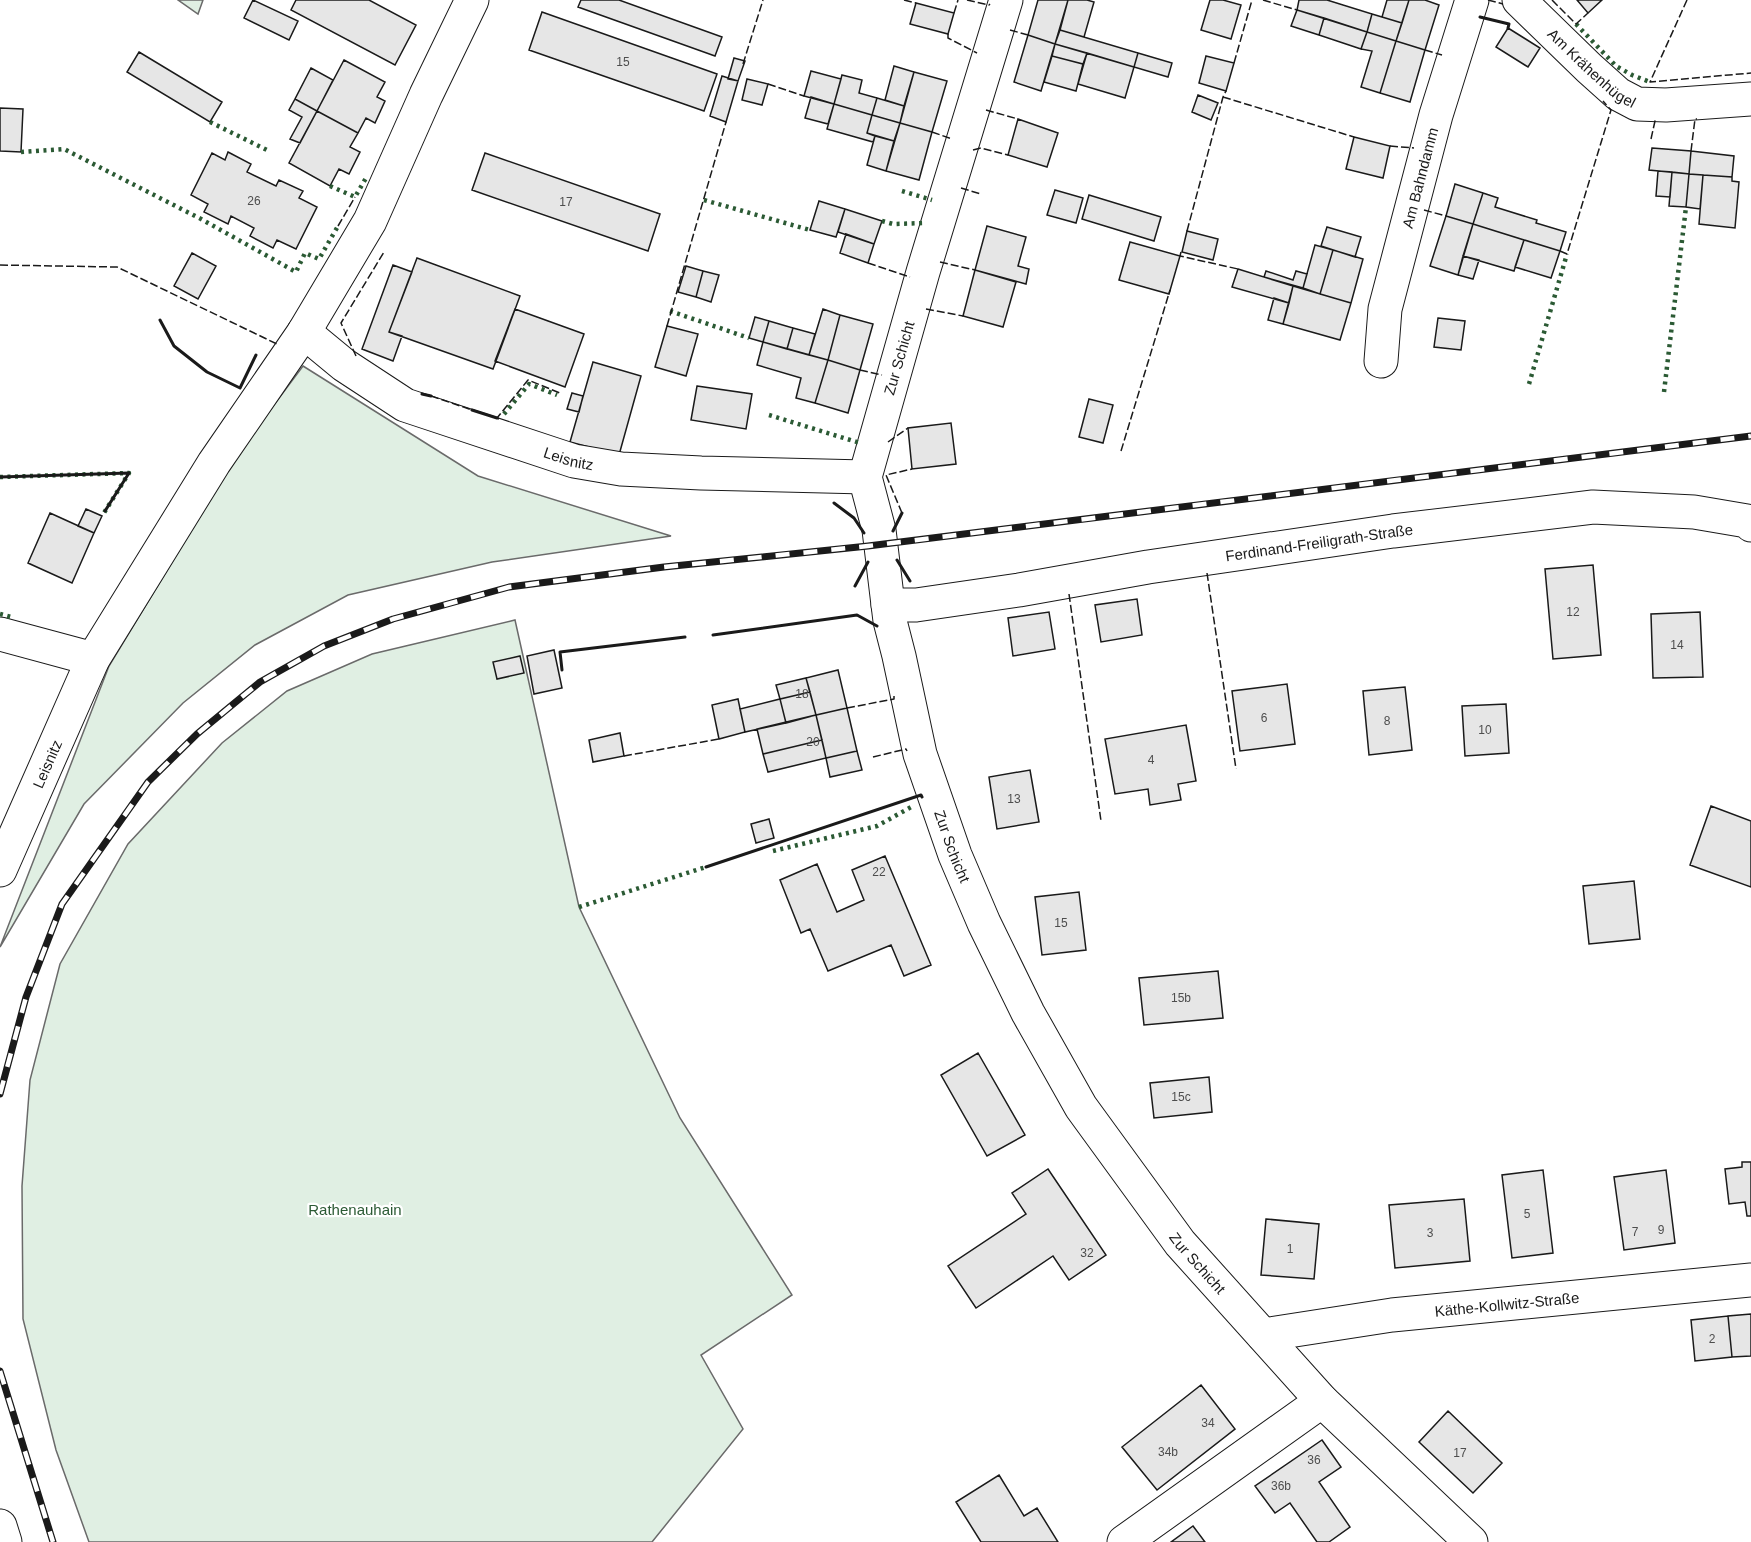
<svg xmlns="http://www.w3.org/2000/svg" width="1751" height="1542" font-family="Arial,sans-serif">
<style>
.green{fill:#e0efe3;stroke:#6a6a6a;stroke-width:1.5}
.building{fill:#e6e6e6;stroke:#1a1a1a;stroke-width:1.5}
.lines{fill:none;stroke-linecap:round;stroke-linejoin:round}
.minor-casing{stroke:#1a1a1a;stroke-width:35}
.minor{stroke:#fff;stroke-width:33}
.rail-casing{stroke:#1a1a1a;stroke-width:7}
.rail{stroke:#fff;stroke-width:4.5;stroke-dasharray:14;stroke-linecap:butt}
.hedge{stroke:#2b5a34;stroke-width:4.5;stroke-dasharray:3 4.5;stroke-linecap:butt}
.fence{stroke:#1a1a1a;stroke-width:1.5;stroke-dasharray:8 3;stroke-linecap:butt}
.wall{stroke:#1a1a1a;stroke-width:3}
.labels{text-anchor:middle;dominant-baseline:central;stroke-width:4.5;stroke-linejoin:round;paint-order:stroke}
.number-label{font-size:12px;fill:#4d4d4d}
.street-label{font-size:15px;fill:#1a1a1a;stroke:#fff}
.park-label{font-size:15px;fill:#2b5a34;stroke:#fff}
</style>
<rect width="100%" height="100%" fill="#fff"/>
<path class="green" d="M178,0H203L198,14Z
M303,366L478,476L671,536L492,562L348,595L255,645L183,703L84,804L0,947L109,666L238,453Z
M515,620L579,907L680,1118L792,1295L701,1355L743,1429L652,1542H89L56,1450L23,1319L22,1186L30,1080L60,964L128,844L222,743L287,691L372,654Z"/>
<path class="building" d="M253,0L298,21L289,40L244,18Z
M296,0H369L416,25L395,65L291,10Z
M581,0H619L722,37L715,56L578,7Z
M1038,0H1068L1055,44L1028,35Z
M1068,0H1087L1094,2L1084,37L1060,30Z
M1210,0H1223L1241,5L1231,39L1201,30Z
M1299,0H1327L1372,14L1367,32L1297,10Z
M1387,0H1409L1402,23L1382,17Z
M1409,0H1425L1439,5L1425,50L1396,41Z
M1577,0H1602L1588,13Z
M916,3L954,13L948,34L910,24Z
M1297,10L1324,18L1319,35L1291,26Z
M542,12L717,74L704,111L529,50Z
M1372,14L1402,23L1396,41L1367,32Z
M1324,18L1367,32L1361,49L1319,35Z
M1508,28L1540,48L1528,67L1496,47Z
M1060,30L1138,53L1134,67L1055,44Z
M1367,32L1396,41L1380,93L1361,87L1372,51L1361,49Z
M1028,35L1055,44L1041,91L1014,82Z
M1396,41L1425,50L1410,102L1380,93Z
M1055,44L1087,53L1083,64L1052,56Z
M139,52L222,102L210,122L127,72Z
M1087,53L1134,67L1125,98L1078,84Z
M1138,53L1172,63L1168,77L1134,67Z
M1052,56L1083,64L1076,91L1044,82Z
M1206,56L1234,63L1226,91L1199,83Z
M734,58L745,61L738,81L728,79Z
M344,60L385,82L377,97L385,101L375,123L366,118L358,133L317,111Z
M894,66L914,72L904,106L885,100Z
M311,68L333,80L317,111L295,99Z
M811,71L841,79L834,104L804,96Z
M914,72L947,81L932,132L900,123Z
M842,75L862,80L859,93L877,98L872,115L834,104Z
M722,76L738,81L726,122L710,116Z
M747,79L768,84L762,105L742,100Z
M1198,95L1218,103L1211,120L1192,112Z
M811,97L834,104L828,124L805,118Z
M877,98L904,106L900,123L872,115Z
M295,99L317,111L300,143L290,139L302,117L289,110Z
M834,104L872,115L867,133L875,136L873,142L827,129Z
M0,108L23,109L21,152L0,151Z
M317,111L358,133L350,147L360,152L349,174L339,169L330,186L289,163Z
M872,115L900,123L894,141L867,133Z
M1018,119L1058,133L1047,167L1008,155Z
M900,123L932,132L919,180L886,171Z
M875,136L894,141L886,171L867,165Z
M1354,137L1390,146L1383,178L1346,169Z
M1652,148L1691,151L1689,174L1649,170Z
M1691,151L1734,156L1732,177L1689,174Z
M228,152L251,164L247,172L276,186L279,180L303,191L299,198L317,207L296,249L277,240L273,248L250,236L254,228L231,216L228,224L204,212L208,204L191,195L212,153L225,160Z
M485,153L660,214L648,251L472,190Z
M1658,171L1672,172L1670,197L1656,196Z
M1672,172L1689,174L1686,207L1669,206Z
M1689,174L1703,175L1700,209L1686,207Z
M1703,175L1732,177V181L1739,182L1735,228L1699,224Z
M1455,184L1483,193L1473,224L1446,216Z
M1055,190L1083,198L1076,223L1047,215Z
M1483,193L1498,198L1495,207L1537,220L1536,223L1566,232L1560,251L1473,224Z
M1089,195L1161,217L1154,241L1082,219Z
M819,201L845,209L836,237L810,230Z
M845,209L882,221L874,244L838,232Z
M1446,216L1473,224L1458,275L1430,266Z
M1473,224L1524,240L1514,271L1463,256Z
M987,226L1026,237L1018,266L1029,269L1026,284L975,270Z
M1327,227L1361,237L1355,257L1321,246Z
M1187,231L1218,239L1213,260L1182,252Z
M846,234L874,244L868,263L840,253Z
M1524,240L1560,251L1551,278L1515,267Z
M1130,242L1180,256L1169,294L1119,280Z
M1315,245L1333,250L1320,294L1303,288Z
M1333,250L1363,259L1351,303L1320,294Z
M192,253L216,266L198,299L174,286Z
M1463,256L1479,260L1473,279L1458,275Z
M417,258L520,296L493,369L389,332Z
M393,265L412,272L389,332L402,336L393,361L362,349Z
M686,266L703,271L696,297L678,292Z
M1238,269L1293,286L1289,303L1232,287Z
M975,270L1016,282L1003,327L963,316Z
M703,271L719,275L711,302L696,297Z
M1266,271L1293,280L1296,271L1307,274L1303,288L1264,277Z
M1293,286L1351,303L1340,340L1283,324Z
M1274,298L1289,303L1283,324L1268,320Z
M515,309L584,334L565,387L495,361Z
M823,309L840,315L828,360L809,355Z
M840,315L873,324L860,370L828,360Z
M755,317L769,321L763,342L749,338Z
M1438,318L1465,321L1461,350L1434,347Z
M769,321L793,328L787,349L763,342Z
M667,326L698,334L686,376L655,367Z
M793,328L815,334L809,355L787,349Z
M763,342L828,360L815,403L796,398L801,378L757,365Z
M828,360L860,370L848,413L815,403Z
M593,362L641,376L619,455L570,442Z
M697,386L752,394L746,429L691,420Z
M572,393L583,396L579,412L567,409Z
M1089,399L1113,405L1103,443L1079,437Z
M951,423L956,464L912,469L908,428Z
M86,509L102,516L94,533L78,526Z
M50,513L94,533L72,583L28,563Z
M1593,565L1601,655L1553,659L1545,569Z
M1137,599L1142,635L1101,642L1095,605Z
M1049,612L1055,649L1013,656L1008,618Z
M1700,612L1703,677L1653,678L1651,614Z
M554,650L562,688L534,694L527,656Z
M520,656L524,673L497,679L493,662Z
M838,670L847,708L816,715L806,678Z
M806,678L810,692L780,699L776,685Z
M1287,684L1295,744L1240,751L1232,691Z
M1405,687L1412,750L1369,755L1363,691Z
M810,692L816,715L786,723L780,699Z
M738,699L745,732L719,739L712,705Z
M780,699L786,723L745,732L740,709Z
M1506,704L1509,753L1465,756L1462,706Z
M847,708L857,751L826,758L816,715Z
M816,715L822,740L763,754L757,729Z
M1186,725L1196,781L1178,784L1181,800L1150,805L1148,789L1115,794L1105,739Z
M620,733L624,756L593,762L589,740Z
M822,740L826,758L768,772L763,754Z
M857,751L862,770L830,777L826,758Z
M1030,770L1039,822L997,829L989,777Z
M1711,806L1751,821V887L1690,865Z
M769,819L774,838L756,843L751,824Z
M885,856L931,965L904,976L891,945L828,971L810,929L801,933L780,880L817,864L837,912L864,900L852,870Z
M1634,881L1640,939L1589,944L1583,886Z
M1079,892L1086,950L1042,955L1035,897Z
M1218,971L1223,1018L1144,1025L1139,978Z
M978,1053L1025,1135L987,1156L941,1075Z
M1209,1077L1212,1112L1154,1118L1150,1083Z
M1742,1162H1751V1216H1747L1745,1202L1729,1204L1725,1169L1742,1167Z
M1048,1169L1106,1255L1069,1280L1053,1256L976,1308L948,1266L1026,1214L1012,1193Z
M1543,1170L1553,1253L1512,1258L1502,1175Z
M1666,1170L1675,1243L1624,1250L1614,1177Z
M1464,1199L1470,1261L1395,1268L1389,1205Z
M1266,1219L1319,1224L1314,1279L1261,1275Z
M1751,1314V1356L1732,1357L1728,1316Z
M1728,1316L1732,1357L1695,1361L1691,1320Z
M1201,1385L1235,1429L1157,1490L1122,1447Z
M1448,1411L1502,1463L1473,1493L1419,1442Z
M1322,1440L1341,1467L1319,1482L1350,1527L1329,1542H1317L1290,1503L1275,1513L1255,1486Z
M999,1475L1024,1516L1037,1508L1058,1542H981L956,1502Z
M1193,1526L1205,1542H1171Z"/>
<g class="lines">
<defs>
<g id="minor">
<path id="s1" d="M1006,0L923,272L865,477L879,530L890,621L899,656L920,754L955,855L984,923L1028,1013L1081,1107L1180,1243L1322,1401L1471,1542"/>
<path id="s2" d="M1519,0L1589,68L1618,94L1637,104L1666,105L1751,99"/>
<path id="s3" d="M304,332L344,365L405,405L574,461L621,469L701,473L865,477"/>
<path id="s4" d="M1381,361L1385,309L1436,115L1472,0"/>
<path id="s5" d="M888,605H916L1019,590L1148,567L1393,531L1593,507L1694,512L1747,521L1751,525"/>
<path d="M0,634L93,659"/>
<path id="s6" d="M0,870L93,659L214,463L304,332L370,221L426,95L472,0"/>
<path id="s7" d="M1263,1335L1392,1315L1751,1280"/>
<path d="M0,1526L5,1542"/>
<path d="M1124,1542L1322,1401"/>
</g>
</defs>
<use href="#minor" class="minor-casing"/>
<use href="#minor" class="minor"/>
<defs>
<path id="rail" d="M0,1094L26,997L62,904L148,782L197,734L260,682L324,646L393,619L509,587L664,567L868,546L1751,436
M0,1371L53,1542"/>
</defs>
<use href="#rail" class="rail-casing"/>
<use href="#rail" class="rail"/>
<path class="hedge" d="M1576,24L1616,66L1632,75L1650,82
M210,122L267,150
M21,152L64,149L201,219L296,272L305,253L319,259L338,226
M330,186L355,197L366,178
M902,191L932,200
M704,200L810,230
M882,221L893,224L926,223
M670,311L749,338
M1529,384L1567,254
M1664,392L1686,207
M504,414L529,384L557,395
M769,415L860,443
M0,477L129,473L102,516
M0,614L11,617
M773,851L877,826L913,806
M579,907L706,867"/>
<path class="fence" d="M904,0L916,3
M967,0L989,5L990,4
M1263,0L1297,10
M1488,0L1503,4
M1552,0L1576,24L1588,13
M1687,0L1650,82L1751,73
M954,13L958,0
M1010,30L1028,35
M948,34V38L977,53
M1425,50L1442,55
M1234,63L1252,0
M743,64L763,0
M768,84L804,96
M1223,97L1354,137
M986,110L1018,119
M932,132L952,139
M1651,139L1655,121L1657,120
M1390,146L1414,148
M973,150L981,148L1008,155
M1691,151L1695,119H1697
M961,188L981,194
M1424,210L1446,216
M338,226L355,197
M1187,231L1223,97L1226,91
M1560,251L1567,254L1611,110L1603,101
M1181,252L1180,256L1238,269
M940,262L975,270
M868,263L910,277
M0,265L117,267L279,345
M926,309L963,316
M667,326L726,122
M356,356L341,323L384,252
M860,370L882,375
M431,396L472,410
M499,419L497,418L528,380L560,393
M888,442L908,428
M1121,451L1170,290
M902,513L886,475L912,469
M1207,573L1236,769
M1069,594L1101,821
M857,615L877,626
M847,708L894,699V696
M624,756L719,739
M873,757L906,749L907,751"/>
<path class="wall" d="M1480,17L1509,24L1508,28
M160,320L174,346L207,372L240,388L256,355
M422,394L431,396
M472,410L497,418
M0,477L129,473L105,511
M834,503L854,518L864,533
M893,531L902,513
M897,560L910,581
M855,586L868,562
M713,635L857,615L877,626
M562,670L560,652L685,637
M706,867L921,795L922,797"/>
</g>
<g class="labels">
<g class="number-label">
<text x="623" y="62">15</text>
<text x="254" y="201">26</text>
<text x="566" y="202">17</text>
<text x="1573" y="612">12</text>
<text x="1677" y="645">14</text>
<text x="802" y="694">18</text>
<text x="1264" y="718">6</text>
<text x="1387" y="721">8</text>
<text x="1485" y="730">10</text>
<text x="813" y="742">20</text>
<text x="1151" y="760">4</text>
<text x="1014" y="799">13</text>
<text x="879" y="872">22</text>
<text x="1061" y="923">15</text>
<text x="1181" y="998">15b</text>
<text x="1181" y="1097">15c</text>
<text x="1527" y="1214">5</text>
<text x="1661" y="1230">9</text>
<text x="1635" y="1232">7</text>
<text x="1430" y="1233">3</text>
<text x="1290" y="1249">1</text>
<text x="1087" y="1253">32</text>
<text x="1712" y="1339">2</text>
<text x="1208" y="1423">34</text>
<text x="1168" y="1452">34b</text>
<text x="1460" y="1453">17</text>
<text x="1314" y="1460">36</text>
<text x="1281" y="1486">36b</text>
</g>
<g class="street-label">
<text stroke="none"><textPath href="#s2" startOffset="100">Am Krähenhügel</textPath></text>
<text stroke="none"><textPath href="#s4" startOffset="188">Am Bahndamm</textPath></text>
<text transform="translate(899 358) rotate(-74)">Zur Schicht</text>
<text stroke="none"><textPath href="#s3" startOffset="297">Leisnitz</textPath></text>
<text stroke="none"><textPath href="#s5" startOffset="436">Ferdinand-Freiligrath-Straße</textPath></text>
<text stroke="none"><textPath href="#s6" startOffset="116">Leisnitz</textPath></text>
<text stroke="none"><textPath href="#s1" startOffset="878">Zur Schicht</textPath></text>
<text stroke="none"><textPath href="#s1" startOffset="1364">Zur Schicht</textPath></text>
<text stroke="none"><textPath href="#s7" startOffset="246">Käthe-Kollwitz-Straße</textPath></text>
</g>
<g class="park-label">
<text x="355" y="1209">Rathenauhain</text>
</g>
</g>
</svg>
